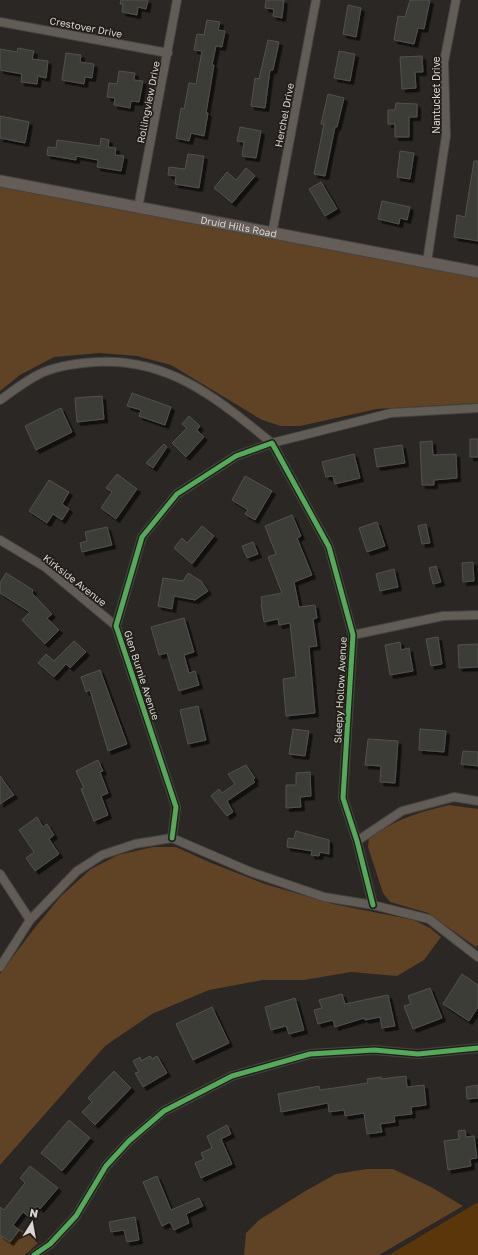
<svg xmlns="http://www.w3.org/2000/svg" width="478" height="1255" font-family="'Golos Text',sans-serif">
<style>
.green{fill:#604225}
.water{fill:#5c360b}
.building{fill:#3e3c39;stroke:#53514f;filter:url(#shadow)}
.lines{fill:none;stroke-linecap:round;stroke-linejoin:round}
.street-casing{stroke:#454341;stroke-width:10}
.secondary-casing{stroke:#454341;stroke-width:13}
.street{stroke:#625c56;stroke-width:8}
.secondary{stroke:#655d57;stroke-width:11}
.cycleway-casing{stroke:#221d19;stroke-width:8}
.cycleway{stroke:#51ab58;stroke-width:5}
.labels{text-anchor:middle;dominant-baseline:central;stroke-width:3.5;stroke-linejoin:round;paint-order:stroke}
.street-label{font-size:10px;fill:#dad6d3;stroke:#221d19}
</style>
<defs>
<filter id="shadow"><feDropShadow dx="3.5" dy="3.5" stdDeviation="0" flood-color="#0009"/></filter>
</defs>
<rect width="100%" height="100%" fill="#2a2724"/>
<path class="green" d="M0,186L478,277V403L377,409L300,426H281L262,420L171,365L137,356L100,353L54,357L20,375L0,391Z
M449,805L478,809V945L476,947L428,913L390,902L383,893L368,847L369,838C398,819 415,813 449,805Z
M153,847H176L209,862L265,884L333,904L414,920L430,928L441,937L424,960L397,976L351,972L304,980H263L209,990L152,1014L105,1046L0,1165V974L33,930L61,896L91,869L118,855Z
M367,1169H393L431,1187L463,1206L379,1255H244L246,1233L259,1220L307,1190L336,1174Z
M0,1216L39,1242L25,1255H0Z"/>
<path class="water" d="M478,1202V1255H389Z"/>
<path class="building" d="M121,0H148L146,9L138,7L137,15L122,12L123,4H120Z
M266,0H284L282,18L273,16L274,9L265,8Z
M410,0H430L424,29L418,28L414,44L394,40L398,16L405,17Z
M348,5L361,8L356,37L343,34Z
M207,20L220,22L218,30L225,31L222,47L216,46L212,65H214L206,113H208L204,136L191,133L189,141L176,138L181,108L184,109L189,83L196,84L202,51L194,50L197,34L204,35Z
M268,40L279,42L273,70H270L265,108L251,106L255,78L259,79Z
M18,48L34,51L32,59L48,61L46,78L38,76L37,84L21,82L22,74L0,70V49L17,52Z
M339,51L355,54L350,81L334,78Z
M66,53L81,55L80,62L94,64L92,78L85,77L84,84L62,80Z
M422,56L423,72H415L416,88L402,89L400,57Z
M119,71L135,73L134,80L143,81L139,102L131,101L130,108L114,105L115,98L107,97L109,83L117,84Z
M328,94L344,98L337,127H335L325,176L314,174L324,124H321Z
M396,103L417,104V117H409V137H395V124H388V110H395Z
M0,116L29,122L25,143L0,138Z
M240,127L261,131L256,158L242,156L244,142L237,141Z
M101,138L109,140L108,147L116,148L115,155L124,156L121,171L97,167L98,160L76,156V160L47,155L48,147L56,148L57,140L100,146Z
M400,151L414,153L410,179L397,177Z
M188,154L204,156L199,188L175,184L176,176L168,175L169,167L185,169Z
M474,161H478V241L454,237L457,215L465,217Z
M246,168L255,176L232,203L214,188L227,172L236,180Z
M321,182L337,209L325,216L309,189Z
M382,201L410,207L407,220L400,218L399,224L378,219Z
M132,393L171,407L165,425L139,416L141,410L127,406Z
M102,396L104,419L77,422L75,398Z
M61,408L72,432L36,450L25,426Z
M189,416L200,426L197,430L204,437L186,457L172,443L187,428L182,424Z
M470,439H478V457H470Z
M432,441L433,455L456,454L457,478L434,480V485H422L420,442Z
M164,444L167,447L153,468L146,463Z
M402,445L405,463L377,467L374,449Z
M354,454L360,478L335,484L333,476L326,477L322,462Z
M117,474L137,489L116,519L101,508L112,492L106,488Z
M245,476L272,491L255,520L245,514L248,510L232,500Z
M49,480L69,492L62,504L69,509L62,520L53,514L47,523L29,511Z
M292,515L301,536L297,538L312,575L294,582L299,607L315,605L317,618L313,619L317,646L309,647L315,713L286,716L283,679L296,677L290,623L279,625L278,619L264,622L261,604H262L261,597L282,593L268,557L276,554L265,526Z
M377,522L385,546L367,552L359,528Z
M426,524L430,543L422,544L418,526Z
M202,526L214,536L192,564L174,548L182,538L187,543Z
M107,527L112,545L82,552L80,543L87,541L85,532Z
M253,542L258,554L247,558L242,546Z
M473,562L474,581L463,582L462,563Z
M436,566L441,582L433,584L429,568Z
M394,569L398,587L380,591L376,574Z
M6,573L33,590L32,593L52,614L47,618L59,630L45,644L22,620L30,612L0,593V583Z
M188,573L201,581L208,591L195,600L174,596L172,609L158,606L163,578L183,581Z
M184,618L194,652L184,655L189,673L195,671L199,685L179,691L167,653L159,655L151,627Z
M438,637L442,664L431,666L426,639Z
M74,641L86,652L70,668L66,664L54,677L38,663L46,654L54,661Z
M400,642L401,650L409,648L413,671L390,675L385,645Z
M478,644V667L459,668L458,645Z
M100,670L127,744L108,751L90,690L86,692L81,677Z
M198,706L206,740L188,744L180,710Z
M293,729L309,731L305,756L289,754Z
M420,729L446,731L444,752L419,750Z
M368,739L398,741L395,783L380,782L381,766L365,765Z
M463,751L478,752V766L461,764Z
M98,760L103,771L100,772L108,793L101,796L108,815L94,821L81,789L84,788L76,771Z
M246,765L255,778L253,780L255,782L227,801L233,812L227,816L211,796L219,789L222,793L235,784L228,774Z
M310,772L311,796L300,797L301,807L286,808V785H296V773Z
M0,776L14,795L0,804Z
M37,817L43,827L47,824L54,835L49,839L59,854L35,871L26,858L34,852L19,830Z
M296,831L329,840V854L320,852L319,856L311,855L312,851L287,847L288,838L294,839Z
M462,974L478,985V1007L469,1021L443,1004Z
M430,988L442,1018L413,1029L404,1006L411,1004L408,996Z
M342,994L345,1004L388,995L395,1026L382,1028L380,1017L365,1020L364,1018L335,1027L333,1020L318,1024L314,1010L322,1008L319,1000Z
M295,998L304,1030L289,1034L286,1026L271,1030L265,1007Z
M212,1007L229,1043L193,1060L176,1024Z
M150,1056L152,1059L157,1056L167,1073L143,1087L135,1073L139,1072L133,1061L140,1057L141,1061Z
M114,1071L131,1088L95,1125L82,1112L92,1102L88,1098Z
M406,1076L407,1087L424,1085L426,1105L411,1107L412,1114L394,1116L395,1122L380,1124L382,1132L367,1134L364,1113L345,1116L344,1110L329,1112L328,1103L281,1112L278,1094L319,1086L320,1090L368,1083L367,1079L381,1077V1079Z
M478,1085V1098L467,1099L466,1087Z
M69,1120L90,1138L62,1171L41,1153Z
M227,1125L231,1134L221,1139L232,1164L201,1178L195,1163L204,1159L201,1153L212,1148L207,1136Z
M465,1130L466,1137L474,1136L477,1158L470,1159L471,1166L448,1170L444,1141L459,1139L458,1131Z
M30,1166L58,1188L40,1209L37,1206L29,1217L23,1212L13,1225L19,1230L10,1242L0,1235V1207L4,1210L25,1183L20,1178Z
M157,1176L171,1210L199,1198L203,1206L186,1214L189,1223L174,1230L170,1222L162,1226L143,1182Z
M135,1217L139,1240L127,1242L124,1230L111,1232L109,1222Z"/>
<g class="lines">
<defs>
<path id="street" d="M0,22L168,53
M138,208L177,0
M272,234L316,0
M427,262L446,136L444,62L456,0
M0,400C13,391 29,378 44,372C61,365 78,363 97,362C171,358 218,400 272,443L391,413L478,408
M0,540L45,567L116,626
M353,635L443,616L478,615
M172,838L176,807L116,626L142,537L177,494L236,456L272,443L329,547L353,635L343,798L357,841L373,905
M357,841L402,811L454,797L478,801
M0,874L30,920
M0,967L30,920L77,871L102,855L135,844L172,838L251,872L324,897L373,905L429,919L478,957
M34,1255L50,1244L76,1216L106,1166L129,1141L164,1111L232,1076L310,1054L374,1050L418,1054L478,1048"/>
<g id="secondary">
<path id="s1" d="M0,181L478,272"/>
</g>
</defs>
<use href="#street" class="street-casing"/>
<use href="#secondary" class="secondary-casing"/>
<use href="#street" class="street"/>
<use href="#secondary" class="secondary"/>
<defs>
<path id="cycleway" d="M172,838L176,807L116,626L142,537L177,494L236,456L272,443L329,547L353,635L343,798L357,841L373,905
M34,1255L50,1244L76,1216L106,1166L129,1141L164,1111L232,1076L310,1054L374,1050L418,1054L478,1048"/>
</defs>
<use href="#cycleway" class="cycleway-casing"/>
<use href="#cycleway" class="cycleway"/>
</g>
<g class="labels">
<g class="street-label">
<text transform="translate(86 27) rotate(11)">Crestover Drive</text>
<text transform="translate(436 95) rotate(-90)">Nantucket Drive</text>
<text transform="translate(148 102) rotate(-79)">Rollingview Drive</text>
<text transform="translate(284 115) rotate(-79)">Herchel Drive</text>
<text stroke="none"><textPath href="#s1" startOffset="243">Druid Hills Road</textPath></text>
<text transform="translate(75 580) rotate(38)">Kirkside Avenue</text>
<text transform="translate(142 675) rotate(72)">Glen Burnie Avenue</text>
<text transform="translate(340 690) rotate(-87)">Sleepy Hollow Avenue</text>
</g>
</g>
<g transform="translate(32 1223) rotate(11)" stroke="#221d19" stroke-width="3" paint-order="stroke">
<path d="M0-3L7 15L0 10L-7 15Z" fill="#dad6d3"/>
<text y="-6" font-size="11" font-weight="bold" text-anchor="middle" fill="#dad6d3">N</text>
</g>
</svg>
